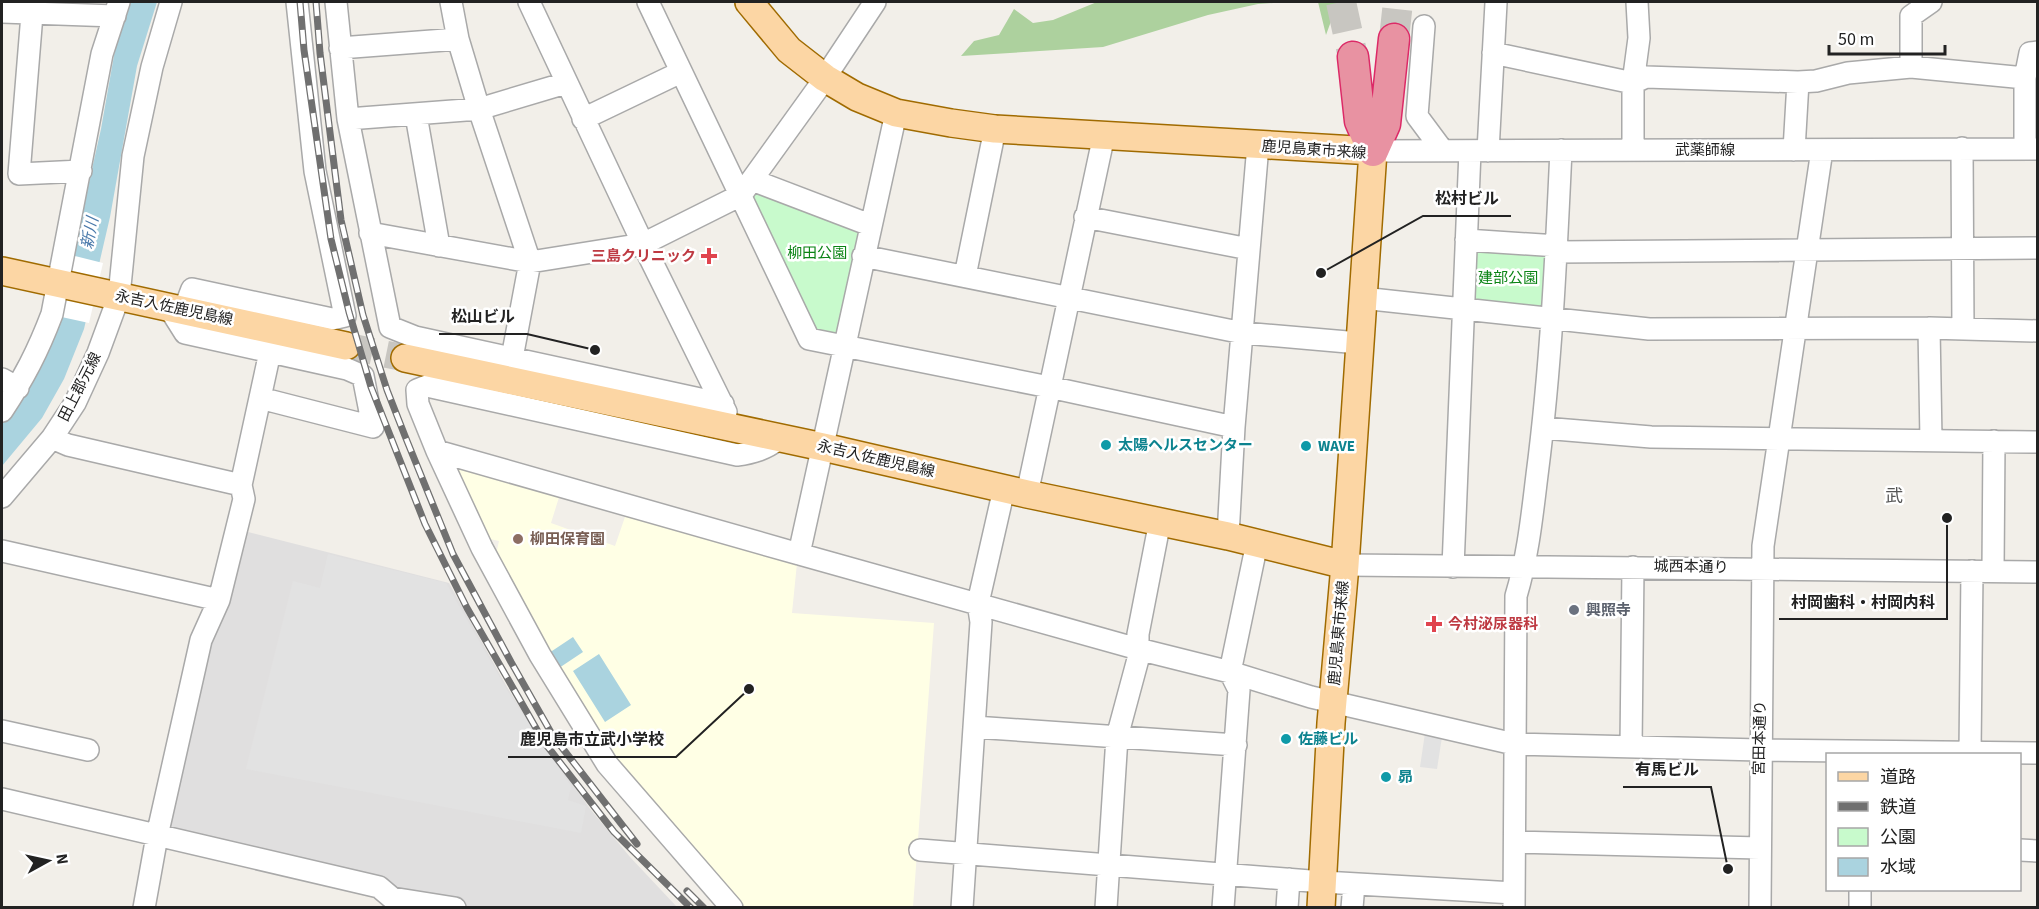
<svg xmlns="http://www.w3.org/2000/svg" width="2039" height="909" font-family="'Source Sans 3','Noto Sans JP',sans-serif">
<style>
.residential{fill:#e0dfdf}
.education{fill:#ffffe5}
.forest{fill:#add19e}
.park{fill:#c8facc}
.parking{fill:#e2e2e2}
.water{fill:#aad3df}
.pier{fill:#fff}
.lines{fill:none;stroke-linecap:round;stroke-linejoin:round}
.major-tunnel{stroke:#c8c6c1;stroke-width:27;stroke-dasharray:27 14;stroke-linecap:butt}
.highway-tunnel{stroke:#c8c6c1;stroke-width:30;stroke-dasharray:30 15;stroke-linecap:butt}
.minor-casing{stroke:#a9a9a9;stroke-width:24}
.major-casing{stroke:#a06b00;stroke-width:30}
.highway-casing{stroke:#dc2a67;stroke-width:33}
.minor{stroke:#fff;stroke-width:21}
.major{stroke:#fcd6a4;stroke-width:27}
.highway{stroke:#e892a2;stroke-width:30}
.rail-casing{stroke:#707070;stroke-width:7}
.rail{stroke:#fff;stroke-width:4.5;stroke-dasharray:14;stroke-linecap:butt}
.health-dot{fill:#e0444e;stroke:#fff;stroke-width:2}
.culture-dot{fill:#0f9aa8;stroke:#fff;stroke-width:2}
.education-dot{fill:#8d6e63;stroke:#fff;stroke-width:2}
.worship-dot{fill:#6b7280;stroke:#fff;stroke-width:2}
.labels{text-anchor:middle;dominant-baseline:central;stroke-width:5;stroke-linejoin:round;paint-order:stroke}
.street-label{font-size:15px;fill:#222;stroke:#fff}
.park-label{font-size:15px;fill:#0c8416;stroke:#fff}
.health-label{font-size:15px;font-weight:bold;fill:#be3a42;stroke:#fff;text-anchor:end}
.culture-label{font-size:15px;font-weight:bold;fill:#0d838f;stroke:#fff;text-anchor:start}
.education-label{font-size:15px;font-weight:bold;fill:#785e54;stroke:#fff;text-anchor:start}
.worship-label{font-size:15px;font-weight:bold;fill:#5b616d;stroke:#fff;text-anchor:start}
.water-label{font-size:16px;font-style:italic;fill:#4a7aab;stroke:#fff}
.quarter-label{font-size:18px;fill:#555;stroke:#fff}
.leader{fill:none;stroke:#222;stroke-width:2}
.callout-dot{fill:#222;stroke:#fff;stroke-width:2}
.callout-label{font-size:16px;text-anchor:middle;font-weight:bold;fill:#222;stroke:#fff;stroke-width:5;stroke-linejoin:round;paint-order:stroke}
</style>
<rect width="100%" height="100%" fill="#f2efe9"/>
<path class="residential" d="M244,531L449,583L507,687L534,730L591,810L630,857L677,907H459L167,833L208,645Z"/>
<path class="education" d="M455,464L560,494L551,523L615,546L626,514L797,563L792,613L934,623L913,907H740L611,756L494,563L499,541L481,537L450,470Z"/>
<path class="forest" d="M1097,2H1287L1258,4L1208,15L1103,47L961,56L974,41L999,35L1014,9L1033,23L1053,20Z
M1318,2H1338L1326,35Z"/>
<path class="park" d="M754,189L859,229L839,337L812,329L749,200Z
M1472,246L1548,253L1545,310L1468,304Z"/>
<path class="parking" d="M328,554L446,583L507,690L571,786L568,800L586,806L581,833L246,769L293,581L320,588Z
M1425,733L1442,737L1437,769L1420,767Z"/>
<path class="water" d="M130,2H157L137,66L110,217L84,329L64,379L42,418L2,466V424L26,391L48,353L58,320L101,129L115,50Z
M573,637L583,652L559,668L549,653Z
M599,654L631,705L605,722L573,671Z"/>
<path class="pier" d="M71,255L103,263L89,323L57,316Z"/>
<g class="lines">
<path class="major-tunnel" d="M346,346L405,358"/>
<path class="highway-tunnel" d="M1341,2L1353,57
M1394,39L1398,2"/>
<defs>
<path id="minor" d="M33,2L19,174L81,171
M336,2L348,119L390,327L415,337L723,404
M451,2L458,39L479,109L530,262L512,358
M529,2L643,244L726,412
M648,2L809,339L1049,387L1234,427
M1931,2L1911,16V67L2025,78
M2,12L115,16
M1424,26L1417,116L1443,151
M340,48L458,39
M1493,53L1633,83L1639,38L1637,2
M896,113L799,554L1138,649L1230,672L1311,697L1514,744L1760,750L2038,753
M416,115L439,246
M348,119L479,109L566,83
M583,119L681,72
M1962,148L1963,329
M1633,149V83L1646,77L1798,82
M2025,149V78L2030,53L2038,52
M1794,150L1798,82L1816,81L1848,73L1911,67
M1373,151L2038,149
M1488,151L1496,3
M752,180L870,225
M1085,217L1249,249
M370,233L530,262L643,244L741,195L818,88L875,2
M1466,240L1558,246
M1557,252L2038,248
M863,256L1243,333L1359,343
M965,276L995,129
M1362,298L1649,329L1929,328L2038,331
M168,306L185,333L347,369L363,376L373,427L260,398
M184,310L192,289L332,319L345,316L315,171L297,2
M1929,328L1931,440
M2,379L18,388
M2,411C24,378 38,351 52,314L102,54L119,2
M1543,428L1651,437L2038,442
M52,438L68,445L241,485
M437,451L799,554
M1027,494L1104,135
M2,497L52,438L75,403L98,353L119,296L133,156L152,67L171,2
M1228,536L1234,427L1258,145
M2,551L219,600L244,499L241,485L270,352
M1345,565L2038,572
M1453,567L1470,151
M1993,571L1994,441
M974,727L1236,745
M2,731L88,750
M1631,747L1633,567
M1970,752L1972,571
M2,799L379,887L392,898L455,908
M1515,842L1760,848
M920,850L1323,882L1514,893
M2020,850L2038,851
M144,908L157,836L201,640L219,600
M732,908L607,764L540,655L482,548L437,451L418,404L417,390L427,386L737,455C754,453 765,449 779,439
M962,908L981,622L978,603L1004,489
M1106,908L1117,737L1138,659V634L1160,521
M1223,908L1239,690L1230,672L1257,543
M1287,908L1289,879
M1352,908L1354,884
M1514,908L1516,596C1528,556 1532,516 1537,475C1551,367 1556,259 1561,150
M1760,908L1763,546L1822,150
M1860,908V890"/>
<path id="major" d="M749,2L789,50L825,78L857,97L896,113L951,123L995,129L1373,151L1345,565L1331,723L1321,908
M2,271L346,346
M405,358L823,447L1027,494L1228,536L1345,565"/>
<path id="highway" d="M1353,57L1360,121L1373,151
M1373,151L1385,124L1394,39"/>
</defs>
<use href="#minor" class="minor-casing"/>
<use href="#major" class="major-casing"/>
<use href="#highway" class="highway-casing"/>
<use href="#minor" class="minor"/>
<use href="#major" class="major"/>
<use href="#highway" class="highway"/>
<defs>
<path id="rail" d="M300,2L304,50L331,239L349,312L371,387L425,524L467,608L544,742L614,832L691,908
M316,2L320,53L341,220L363,315L387,390L405,436L453,554L511,662L553,736L637,844
M687,891L704,908"/>
</defs>
<use href="#rail" class="rail-casing"/>
<use href="#rail" class="rail"/>
</g>
<g class="health-dot">
<path d="M706 247h6v6h6v6h-6v6h-6v-6h-6v-6h6z"/>
<path d="M1431 615h6v6h6v6h-6v6h-6v-6h-6v-6h6z"/>
</g>
<g class="culture-dot">
<circle cx="1106" cy="445" r="6"/>
<circle cx="1306" cy="446" r="6"/>
<circle cx="1286" cy="739" r="6"/>
<circle cx="1386" cy="777" r="6"/>
</g>
<circle class="education-dot" cx="518" cy="539" r="6"/>
<circle class="worship-dot" cx="1574" cy="610" r="6"/>
<g class="labels">
<g class="street-label">
<text transform="translate(1314 150) rotate(4)">鹿児島東市来線</text>
<text x="1705" y="150">武薬師線</text>
<text transform="translate(174 308) rotate(12)">永吉入佐鹿児島線</text>
<text transform="translate(80 387) rotate(-63)">田上郡元線</text>
<text transform="translate(876 459) rotate(13)">永吉入佐鹿児島線</text>
<text transform="translate(1691 567) rotate(1)">城西本通り</text>
<text transform="translate(1339 633) rotate(-85)">鹿児島東市来線</text>
<text transform="translate(1760 738) rotate(-89)">宮田本通り</text>
</g>
<g class="park-label">
<text x="817" y="253">柳田公園</text>
<text x="1508" y="278">建部公園</text>
</g>
<g class="health-label">
<text x="696" y="256">三島クリニック</text>
<text x="1448" y="624" text-anchor="start">今村泌尿器科</text>
</g>
<g class="culture-label">
<text x="1118" y="445">太陽ヘルスセンター</text>
<text x="1318" y="446">WAVE</text>
<text x="1298" y="739">佐藤ビル</text>
<text x="1398" y="777">昴</text>
</g>
<g class="education-label">
<text x="530" y="539">柳田保育園</text>
</g>
<g class="worship-label">
<text x="1586" y="610">興照寺</text>
</g>
<g class="water-label">
<text transform="translate(90 233) rotate(-79)">新川</text>
</g>
<g class="quarter-label">
<text x="1894" y="496">武</text>
</g>
</g>
<path class="leader" d="M1321 273L1423 216H1511M595 350L527 334H439M1947 518L1947 619H1779M749 689L676 757H508M1728 869L1711 787H1623"/>
<g class="callout-dot">
<circle cx="1321" cy="273" r="6"/>
<circle cx="595" cy="350" r="6"/>
<circle cx="1947" cy="518" r="6"/>
<circle cx="749" cy="689" r="6"/>
<circle cx="1728" cy="869" r="6"/>
</g>
<g class="callout-label">
<text x="1467" y="204">松村ビル</text>
<text x="483" y="322">松山ビル</text>
<text x="1863" y="608">村岡歯科・村岡内科</text>
<text x="592" y="745">鹿児島市立武小学校</text>
<text x="1667" y="775">有馬ビル</text>
</g>
<rect width="2039" height="909" fill="none" stroke="#222222" stroke-width="6"/>
<rect x="1826" y="753" width="195" height="138" fill="#ffffff" stroke="#a7a7a7" stroke-width="1.5"/>
<rect x="1838" y="772" width="30" height="9" fill="#fcd6a4" stroke="#a7a7a7" stroke-width="1.5"/>
<text x="1880" y="783" font-size="18" fill="#222222">道路</text>
<rect x="1838" y="802" width="30" height="9" fill="#707070" stroke="#a7a7a7" stroke-width="1.5"/>
<text x="1880" y="813" font-size="18" fill="#222222">鉄道</text>
<rect x="1838" y="828" width="30" height="18" fill="#c8facc" stroke="#a7a7a7" stroke-width="1.5"/>
<text x="1880" y="843" font-size="18" fill="#222222">公園</text>
<rect x="1838" y="858" width="30" height="18" fill="#aad3df" stroke="#a7a7a7" stroke-width="1.5"/>
<text x="1880" y="873" font-size="18" fill="#222222">水域</text>
<g transform="translate(48 861) rotate(82)" stroke="#ffffff" stroke-width="4.5" paint-order="stroke">
<path d="M0-4.5L10 22L0 15L-10 22Z" fill="#222222"/>
<text y="-9" font-size="16" font-weight="bold" text-anchor="middle" fill="#222222">N</text>
</g>
<path d="M1829 45v9h116v-9" fill="none" stroke="#222222" stroke-width="3"/>
<text x="1838" y="45" font-size="18" fill="#222222" stroke="#ffffff" stroke-width="4.5" paint-order="stroke">50 m</text>
</svg>
